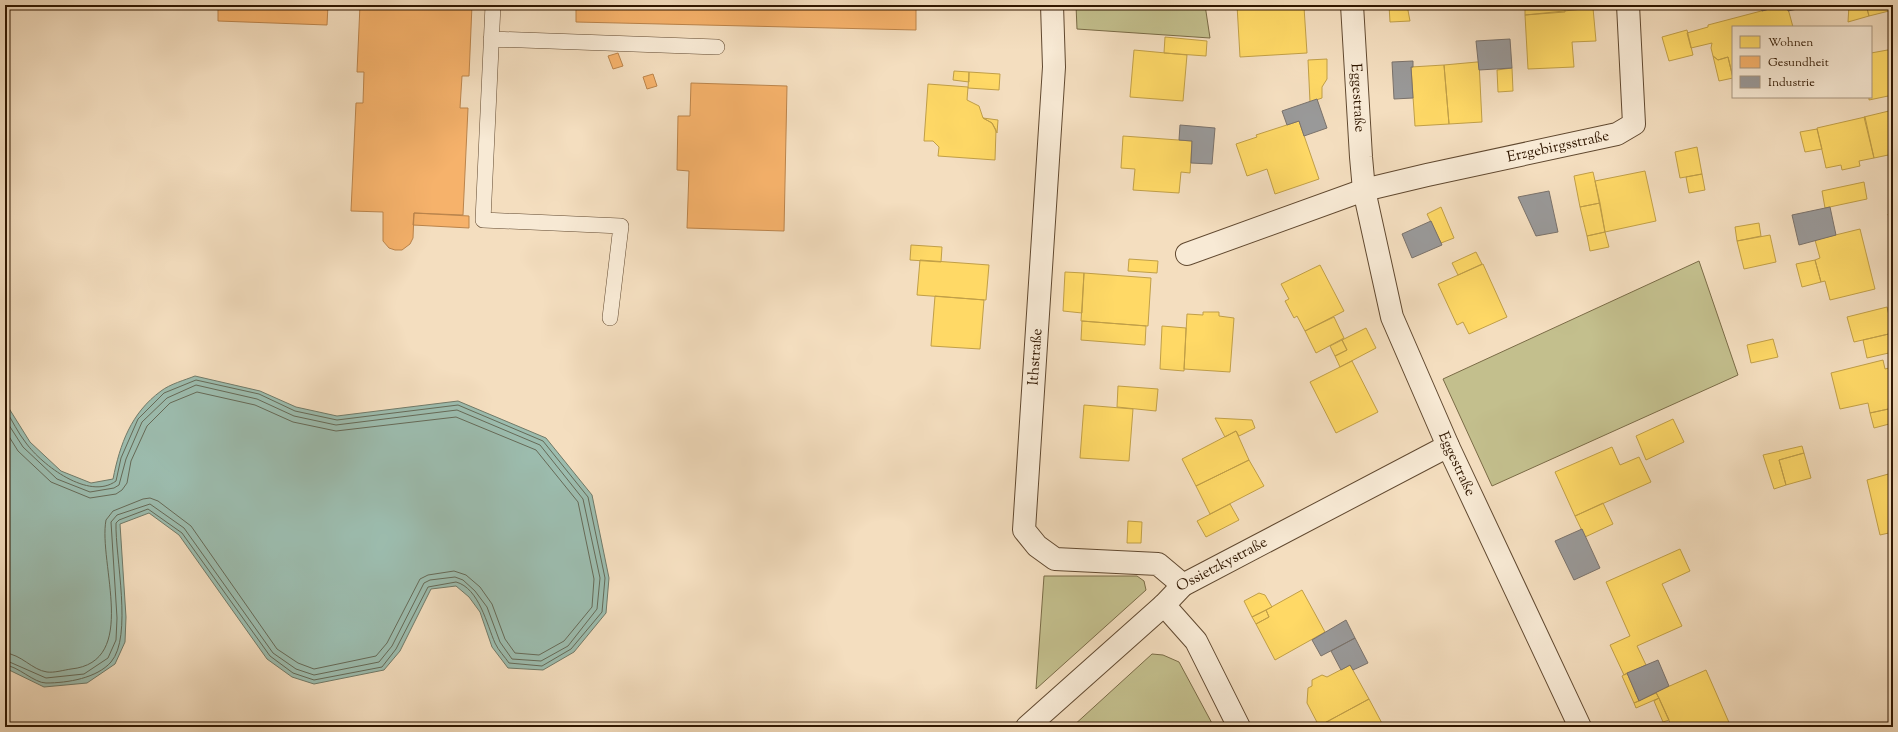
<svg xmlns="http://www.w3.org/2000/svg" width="1898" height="732" font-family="'Sorts Mill Goudy',serif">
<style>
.green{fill:#c3bf8d;stroke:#7a6b46}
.water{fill:#9cbcae;stroke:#717a68}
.homes{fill:#ffd966;stroke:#c19f47}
.health{fill:#f6b26b;stroke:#bb844b}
.industry{fill:#999;stroke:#7a726b}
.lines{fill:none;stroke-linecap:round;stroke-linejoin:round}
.shore{stroke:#666a57;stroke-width:1}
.service-casing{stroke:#614930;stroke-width:16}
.minor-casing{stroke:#614930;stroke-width:24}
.service{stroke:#f8ead5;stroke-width:15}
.minor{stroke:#f8ead5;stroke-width:22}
.labels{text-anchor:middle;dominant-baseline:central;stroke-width:4;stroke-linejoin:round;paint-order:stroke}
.street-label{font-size:15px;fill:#301700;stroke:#f8ead5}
</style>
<rect width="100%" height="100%" fill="#f4debf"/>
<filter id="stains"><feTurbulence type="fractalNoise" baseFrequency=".005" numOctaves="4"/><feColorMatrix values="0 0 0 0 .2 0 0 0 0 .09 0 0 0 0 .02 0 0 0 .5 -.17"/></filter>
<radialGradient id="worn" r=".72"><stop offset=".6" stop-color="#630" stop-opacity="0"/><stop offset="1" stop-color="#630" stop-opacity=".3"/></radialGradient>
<path class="green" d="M1076,5H1205L1210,38L1077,29Z
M1699,261L1738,375L1492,486L1443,379Z
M1044,576H1137L1144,581L1146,590L1036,689Z
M1152,654L1163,655L1179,662L1214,727H1072Z"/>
<path class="water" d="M195,376L260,391L296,407L337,416L458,401L546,438L592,495L609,578L606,613L574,652L543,670L508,668L492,647L480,612L469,597L456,586L431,589L400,651L384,670L314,684L292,677L267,659L179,535L149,513L120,524L126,617L125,642L115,664L87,683L44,687L5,668V402L30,442L61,471L91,483L113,479C120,444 131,413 161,391C170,384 185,380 195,376Z"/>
<path class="homes" d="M1237,5H1297V7H1304L1307,53L1240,57Z
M1389,5H1407L1410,21L1390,22Z
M1407,5H1441V6L1407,7Z
M1525,5H1565V12L1525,15Z
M1784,5H1787L1793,27H1733V78L1728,57L1718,60L1713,56L1711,48L1712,43L1691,48L1687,33L1708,27V25Z
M1849,5H1866L1869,16L1848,22Z
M1866,5H1893V10L1869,16Z
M1593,8L1596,41L1572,42L1574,67L1528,69L1525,15Z
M1687,30L1693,55L1669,61L1662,37Z
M1165,37L1207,41L1206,56L1164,53Z
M1893,49V95L1869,100V97H1871V53Z
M1134,50L1187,55L1183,101L1130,97Z
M1713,56L1718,60L1728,57L1733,78L1719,81Z
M1327,59V79L1322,87V98L1310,102L1308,60Z
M1477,62H1479L1482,122L1449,124L1444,65Z
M1444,65L1449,124L1415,126L1411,67Z
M1512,68L1513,91L1498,92L1497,70Z
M954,71L969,72V82L953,80Z
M969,72L1000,74L999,90L968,88Z
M928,84L968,87L967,100L979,106L983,118L992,123L996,130L995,160L938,156L939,147L933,141H924Z
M1893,110V154L1874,158L1864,117Z
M1865,117L1874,158L1859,161L1860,166L1842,170L1841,165L1826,168L1817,128Z
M983,118L998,120L997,133L992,123Z
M1299,121L1319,179L1275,194L1267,169L1247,176L1236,144L1257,137L1256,135Z
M1817,129L1822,149L1805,152L1800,132Z
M1123,136L1192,141L1190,173L1181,172L1179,193L1133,190L1135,169L1121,168Z
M1697,147L1702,174L1680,178L1675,152Z
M1645,171L1656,221L1605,232L1595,181Z
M1593,172L1600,203L1580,207L1574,176Z
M1702,174L1705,190L1689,193L1686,177Z
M1864,182L1867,199L1825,208L1822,191Z
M1600,203L1605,232L1587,236L1580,207Z
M1441,207L1454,238L1441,243L1427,214Z
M1893,212V233L1888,214Z
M1759,223L1761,236L1737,241L1735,227Z
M1860,229L1875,289L1830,300L1825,281L1821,282L1815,260L1820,258L1815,240Z
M1605,232L1609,247L1590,251L1587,236Z
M1770,235L1776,262L1744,269L1737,241Z
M911,245L942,247L941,262L910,260Z
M1476,252L1482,264L1458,275L1452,263Z
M1129,259L1158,261L1157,273L1128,271Z
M920,260L989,265L986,300L917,295Z
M1815,260L1821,282L1802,287L1796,264Z
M1483,264L1507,317L1469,334L1463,322L1457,325L1438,284Z
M1320,265L1344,311L1305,331L1297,316L1294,318L1285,301L1289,299L1281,284Z
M1065,272L1084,273L1082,313L1063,311Z
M1084,273L1151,278L1148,326L1081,321Z
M935,296L984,300L980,349L931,346Z
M1887,307L1893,333L1854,342L1847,317Z
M1203,312H1219V316L1234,318L1230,372L1184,369L1187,314L1203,315Z
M1334,317L1344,338L1316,353L1305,331Z
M1082,321L1146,326L1145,345L1081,340Z
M1162,326L1186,328L1184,371L1160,369Z
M1366,328L1376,348L1340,367L1335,356L1347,350L1342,340Z
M1893,333V352L1867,358L1863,340Z
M1773,339L1778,357L1751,363L1747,345Z
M1342,340L1347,350L1335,356L1330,346Z
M1883,360L1885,369L1893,367V408L1870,413L1868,403L1840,409L1831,373Z
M1352,361L1378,412L1336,433L1310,382Z
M1118,386L1158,389L1156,411L1117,407Z
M1084,405L1133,409L1129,461L1080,458Z
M1893,408V423L1874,428L1870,413Z
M1215,418L1252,420L1255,428L1239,436L1236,431L1225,437Z
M1673,419L1684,442L1646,460L1636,436Z
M1236,431L1249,460L1196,486L1182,459Z
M1802,446L1804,453L1779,460L1786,485L1774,489L1763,455Z
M1612,447L1620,465L1639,457L1651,482L1575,516L1555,472Z
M1804,453L1811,478L1786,485L1779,460Z
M1249,460L1264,486L1210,514L1196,486Z
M1892,473L1893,532L1880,535L1867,480Z
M1603,503L1613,524L1585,537L1575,516Z
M1230,504L1239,520L1206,537L1197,521Z
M1128,521L1142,522L1141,543H1127Z
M1680,549L1690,571L1662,584L1682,626L1637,646L1646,665L1624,675L1610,645L1630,636L1606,582Z
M1893,562V583L1889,563Z
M1302,590L1325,632L1275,660L1256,624L1269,617L1266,610Z
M1259,593L1265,595L1272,607L1252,617L1244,601Z
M1266,610L1269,617L1256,624L1252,617Z
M1350,665L1369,699L1319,726L1307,703L1308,688L1312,686V680L1322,675L1327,677Z
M1706,670L1731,727H1672L1656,692Z
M1627,673L1639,701L1634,703L1622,676Z
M1656,693L1659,698L1636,708L1634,703Z
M1659,698L1669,720L1663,722L1654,701Z
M1369,699L1384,727L1319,726Z"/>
<path class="health" d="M328,5L327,25L218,21V9L149,6Z
M360,5H472L469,76H462L460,108H468L463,215L414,213L413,238L410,244L402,250H395L389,248L383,241V212L351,211L356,103H363L364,72H357Z
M576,5H916V30L576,22Z
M618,53L623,66L613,69L608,56Z
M653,74L657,86L647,89L643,77Z
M691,83L787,86L784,231L687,228L689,171L677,170L678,116H690Z
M414,213L469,216V228L413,225Z"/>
<path class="industry" d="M1761,5H1784L1762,11Z
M1787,5H1802V8L1788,11Z
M1510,39L1512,68L1479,70L1476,41Z
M1413,61V67H1411L1413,98L1394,99L1392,62Z
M1317,99L1327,128L1304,136L1299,121L1287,125L1282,111Z
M1180,125L1215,128L1212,164L1191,163L1192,141L1179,140Z
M1549,191L1558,232L1536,236L1518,197Z
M1830,207L1836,235L1799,245L1792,215Z
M1431,221L1442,245L1412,258L1402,234Z
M1582,529L1600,568L1574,580L1555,541Z
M1346,620L1355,638L1321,656L1312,640Z
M1355,638L1368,663L1353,670L1350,665L1341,670L1331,651Z
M1658,660L1669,686L1639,701L1627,673Z"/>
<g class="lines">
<path class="shore" d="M5,409C12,420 18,433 26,443C42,465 89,501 116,481L121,458L138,419L164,393L196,380L259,394L295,411L337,420L458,405L543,441L588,497L605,578L602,612L571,649L542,666L509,663C505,657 498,650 495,643C487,625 479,588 456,582L428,587L396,649L382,667L314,680L293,673L270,656L182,533L148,509L119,520L116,523C115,556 133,637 111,662C97,678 68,683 46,683C34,683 18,666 5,665
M5,419L23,447L57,479L90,492L114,488L119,485L126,459L142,422L167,398L196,385L257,399L294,416L336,425L457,410L540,445L583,499L600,578L597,609L568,646L541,661L512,659L500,642L487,607L475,591L463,580L455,577L430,580L424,583L392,646L379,662L314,675L296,669L273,653L184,528L150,504L117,515L111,522L117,618L116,640L108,658L84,674L46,678L5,660
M5,430L18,451L51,482L90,498L116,494L122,490L127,483L131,461L147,426L170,403L197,392L255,405L293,422L336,431L456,417L536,450L578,502L594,579L592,607L564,641L539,655L515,653L505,639L492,604L480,587L466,575L454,571L428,575L420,579L387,643L376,656L314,669L298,663L277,649L191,526L158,501L150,498L143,499L113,511L106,520C98,563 140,662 71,669C64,670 54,673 47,672C32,670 21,654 5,653"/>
<defs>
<path id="service" d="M493,5L483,220L621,226L610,318
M491,39L717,47"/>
<g id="minor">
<path d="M1052,5L1054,67L1024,530L1037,546L1055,559L1158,564L1183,585"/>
<path id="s1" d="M1352,5L1361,157L1364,190L1392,317L1448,446L1580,727"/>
<path id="s2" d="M1187,254L1364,190L1427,175L1617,134L1634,124L1628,5"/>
<path d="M1164,605L1196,641L1239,727"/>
<path id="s3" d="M1027,727L1164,605L1183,585L1448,446"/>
</g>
</defs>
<use href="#service" class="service-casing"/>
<use href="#minor" class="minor-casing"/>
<use href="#service" class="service"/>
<use href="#minor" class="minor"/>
</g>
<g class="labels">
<g class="street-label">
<text stroke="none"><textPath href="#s1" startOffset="93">Eggestraße</textPath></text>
<text stroke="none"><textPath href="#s2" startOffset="387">Erzgebirgsstraße</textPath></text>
<text transform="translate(1036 357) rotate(-86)">Ithstraße</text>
<text stroke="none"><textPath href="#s1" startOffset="476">Eggestraße</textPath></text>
<text stroke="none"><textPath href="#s3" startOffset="255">Ossietzkystraße</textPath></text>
</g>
</g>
<rect width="1898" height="732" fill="none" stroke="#f4debf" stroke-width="20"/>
<rect x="6" y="6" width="1886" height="720" fill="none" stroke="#301700" stroke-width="2"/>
<rect x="10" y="10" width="1878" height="712" fill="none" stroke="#301700"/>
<rect x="1732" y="26" width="140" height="72" fill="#f8ead5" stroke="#a89680"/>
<rect x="1740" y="36" width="20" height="12" fill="#ffd966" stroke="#a89680"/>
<text x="1768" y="46" font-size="12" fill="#301700">Wohnen</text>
<rect x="1740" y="56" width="20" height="12" fill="#f6b26b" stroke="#a89680"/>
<text x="1768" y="66" font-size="12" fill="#301700">Gesundheit</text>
<rect x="1740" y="76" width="20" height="12" fill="#999999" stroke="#a89680"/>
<text x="1768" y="86" font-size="12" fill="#301700">Industrie</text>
<rect width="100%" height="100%" filter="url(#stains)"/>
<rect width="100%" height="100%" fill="url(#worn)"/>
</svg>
